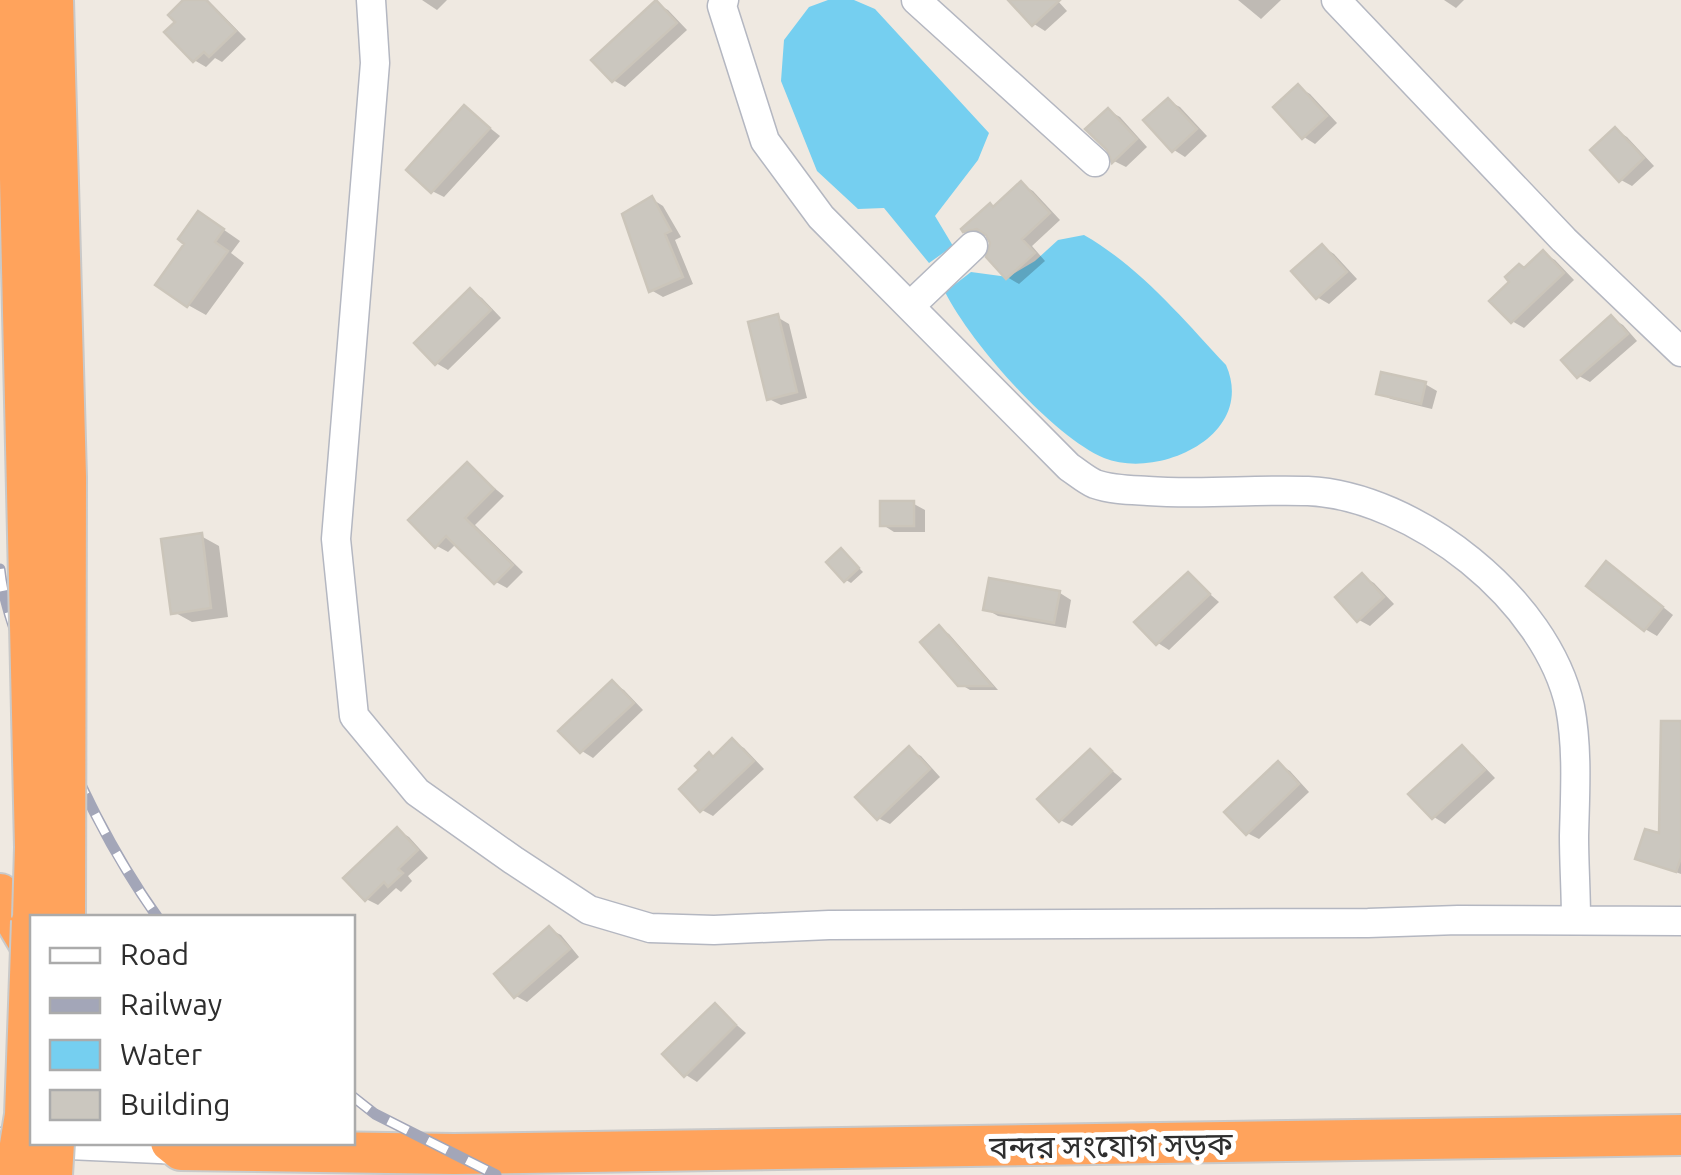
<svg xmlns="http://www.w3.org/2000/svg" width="1681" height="1175" font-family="Ubuntu,'Noto Sans Bengali',sans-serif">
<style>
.water{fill:#75cff0}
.shadow{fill:#0003}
.building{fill:#cbc7bf;stroke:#cbc5ba;stroke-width:2.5}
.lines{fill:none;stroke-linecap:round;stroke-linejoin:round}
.minor-casing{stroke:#b4b7c1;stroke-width:31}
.highway-casing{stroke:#c9c9c9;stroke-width:44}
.minor{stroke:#fff;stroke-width:28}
.highway{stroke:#ffa35c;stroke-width:40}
.rail-casing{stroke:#a3a6b8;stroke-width:11}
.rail{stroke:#fff;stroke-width:8;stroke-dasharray:22;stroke-linecap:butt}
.highway-bridge-casing{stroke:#c9c9c9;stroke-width:44;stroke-linecap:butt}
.highway-bridge{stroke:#ffa35c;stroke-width:40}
.labels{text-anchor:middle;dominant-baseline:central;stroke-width:10;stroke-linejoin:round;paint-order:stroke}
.street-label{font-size:32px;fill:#2e2e2e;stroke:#fff}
</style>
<rect width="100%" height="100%" fill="#efe9e1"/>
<path class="water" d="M828,0H854L875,9L989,133L978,160L935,216L953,246L929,263L884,208L858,209L817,171L781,81L784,40L809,7Z
M1084,235C1140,267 1183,319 1226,365C1257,436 1158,480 1104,458C1052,436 970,342 945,292L971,272L1008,277L1035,261L1058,240Z"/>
<path class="shadow" d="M187,0H208L246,39L222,62L215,58L206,67L194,60L178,22Z
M422,0H447L437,10Z
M1012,0H1057L1067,11L1045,31L1034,24Z
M1238,0H1281L1261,19Z
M1444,0H1464L1456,8Z
M657,4L668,10L687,30L625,87L613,80Z
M1298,87L1310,94L1337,123L1315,144L1304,137Z
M1168,101L1180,107L1207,136L1185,157L1174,150Z
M465,108L500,136L444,197L432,191Z
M1109,111L1120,117L1147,147L1126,167L1114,161L1109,148Z
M1615,130L1627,137L1654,166L1632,186L1621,180Z
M1021,184L1033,191L1060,220L1032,246L1045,261L1019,284L1007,277L989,235L977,237L964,230L995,209Z
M652,199L663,206L681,237L675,240L693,284L663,297L651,290Z
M217,225L240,241L231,253L244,263L206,315L188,305Z
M1323,247L1334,254L1357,279L1329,304L1317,297Z
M1543,253L1555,260L1574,280L1524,328L1512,321L1525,270Z
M471,291L482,298L501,318L448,370L436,363Z
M777,317L789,324L807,398L781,405L769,399Z
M1611,318L1623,325L1637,341L1590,382L1579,376Z
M1425,384L1437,391L1432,409L1391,399L1379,393Z
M467,465L504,496L475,525L523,572L507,588L496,582L457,543L448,552L437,546Z
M914,504L925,510V532H894L883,525Z
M201,536L219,546L228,617L192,622L174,612Z
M842,551L863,572L851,583L846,580Z
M1618,571L1673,615L1657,636L1645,629Z
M1188,575L1219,602L1169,650L1158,643Z
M1362,576L1374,583L1394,604L1370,626L1359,620Z
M1060,593L1071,600L1066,628L998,616L986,609Z
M940,628L949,634L998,690H970L960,684Z
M612,683L624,690L643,710L593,758L582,751Z
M733,742L744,748L764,769L713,816L702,810L715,759Z
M1462,748L1473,755L1495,778L1445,824L1434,817L1412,794Z
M909,750L921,756L940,777L890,824L878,818Z
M1090,752L1122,779L1072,826L1060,820Z
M1278,764L1290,771L1309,792L1259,839L1247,833Z
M397,830L409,837L428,858L408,876L412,881L401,892L396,888L378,905L366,899Z
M1681,837V874L1638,858Z
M549,929L561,935L579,957L527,1002L516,996Z
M715,1006L746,1033L697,1082L686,1075Z"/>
<path class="building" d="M183,0H206L236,31L209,57L204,52L193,62L164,32L175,22L168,15Z
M656,0L677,23L612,82L591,60Z
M1008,0H1060L1032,26Z
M1298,84L1327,116L1302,139L1273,107Z
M1168,98L1197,129L1172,152L1143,120Z
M464,105L490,128L431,193L406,170Z
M1108,108L1137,139L1112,163L1107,150L1085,129Z
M1615,127L1644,158L1619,182L1590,150Z
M1021,181L1050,213L1022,239L1035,253L1006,279L986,257L990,243L986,235L977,229L963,232L961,229L990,203L993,207Z
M652,196L671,231L665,234L683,277L649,292L622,214Z
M198,211L224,229L215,242L228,251L187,307L155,285L184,244L178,239Z
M1322,244L1347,272L1316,299L1291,271Z
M1543,250L1564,273L1511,323L1489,301L1509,282L1505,277L1519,264L1524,268Z
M470,288L491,310L435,365L414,343Z
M778,314L797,392L767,400L748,322Z
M1611,315L1628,334L1577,378L1561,360Z
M1381,372L1426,382L1421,404L1376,394Z
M467,462L494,489L465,518L513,565L494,584L446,536L435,548L408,520Z
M880,501H914V526H880Z
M202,533L211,608L171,614L161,539Z
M841,548L859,568L844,582L826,562Z
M1606,561L1663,607L1644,631L1586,586Z
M1188,572L1210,594L1156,645L1134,622Z
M1362,573L1384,597L1357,622L1335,597Z
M989,578L1060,591L1054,623L983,610Z
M939,625L992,686H958L920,642Z
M612,680L634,703L580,753L558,731Z
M1661,721H1681V858L1676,872L1635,859L1645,829L1659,833Z
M732,738L754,761L700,812L679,789L699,770L695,766L709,752L713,757Z
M1462,745L1485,770L1432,819L1408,794Z
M909,746L930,769L877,820L855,797Z
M1090,749L1112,771L1059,822L1037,799Z
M1278,761L1299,784L1246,835L1224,812Z
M397,827L418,850L398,869L403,873L388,887L384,882L365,901L343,878Z
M549,926L570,949L514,998L494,974Z
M715,1003L736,1025L684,1077L662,1054Z"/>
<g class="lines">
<defs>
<path id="minor" d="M371,0L375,63L336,539L354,716L417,792L513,860L589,910L650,928L714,930L829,925L1368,923L1458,920L1681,921
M724,0L722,6L765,141L821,217L1069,467C1078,473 1086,480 1095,484C1112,490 1131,490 1148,491C1202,495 1255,489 1308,491C1415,496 1547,600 1570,707C1578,749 1575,794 1574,836C1574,864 1576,892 1576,920
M916,0L1095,162
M1336,0L1564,240L1681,352
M910,306L973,246
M0,1142L181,1150"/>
<path id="highway" d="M0,894L32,948
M171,1142L181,1150L454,1154L1681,1135"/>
</defs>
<use href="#minor" class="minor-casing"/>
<use href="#highway" class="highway-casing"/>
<use href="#minor" class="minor"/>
<use href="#highway" class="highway"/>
<defs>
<path id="rail" d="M0,569C5,617 28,665 46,708C80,785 109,849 158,918
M352,1096L375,1114L496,1175"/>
</defs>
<use href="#rail" class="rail-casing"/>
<use href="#rail" class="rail"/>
<defs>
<path id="highway-bridge" d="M16,0L35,847L33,918
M53,0L66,477L65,918
M15,1175L25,1115L32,921
M52,1175L54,1142"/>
</defs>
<use href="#highway-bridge" class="highway-bridge-casing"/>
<use href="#highway-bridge" class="highway-bridge"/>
</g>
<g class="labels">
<g class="street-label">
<text transform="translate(1111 1145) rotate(-1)">বন্দর সংযোগ সড়ক</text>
</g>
</g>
<rect x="30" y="915" width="325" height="230" fill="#ffffff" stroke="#ababab" stroke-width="2.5"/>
<rect x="50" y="948" width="50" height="15" fill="#ffffff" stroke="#ababab" stroke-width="2.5"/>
<text x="120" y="965" font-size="30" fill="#2e2e2e">Road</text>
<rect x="50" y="998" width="50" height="15" fill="#a3a6b8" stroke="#ababab" stroke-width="2.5"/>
<text x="120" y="1015" font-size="30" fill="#2e2e2e">Railway</text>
<rect x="50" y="1040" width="50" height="30" fill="#75cff0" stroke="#ababab" stroke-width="2.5"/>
<text x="120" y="1065" font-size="30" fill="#2e2e2e">Water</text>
<rect x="50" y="1090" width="50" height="30" fill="#cbc7bf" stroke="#ababab" stroke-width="2.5"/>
<text x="120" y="1115" font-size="30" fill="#2e2e2e">Building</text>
</svg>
